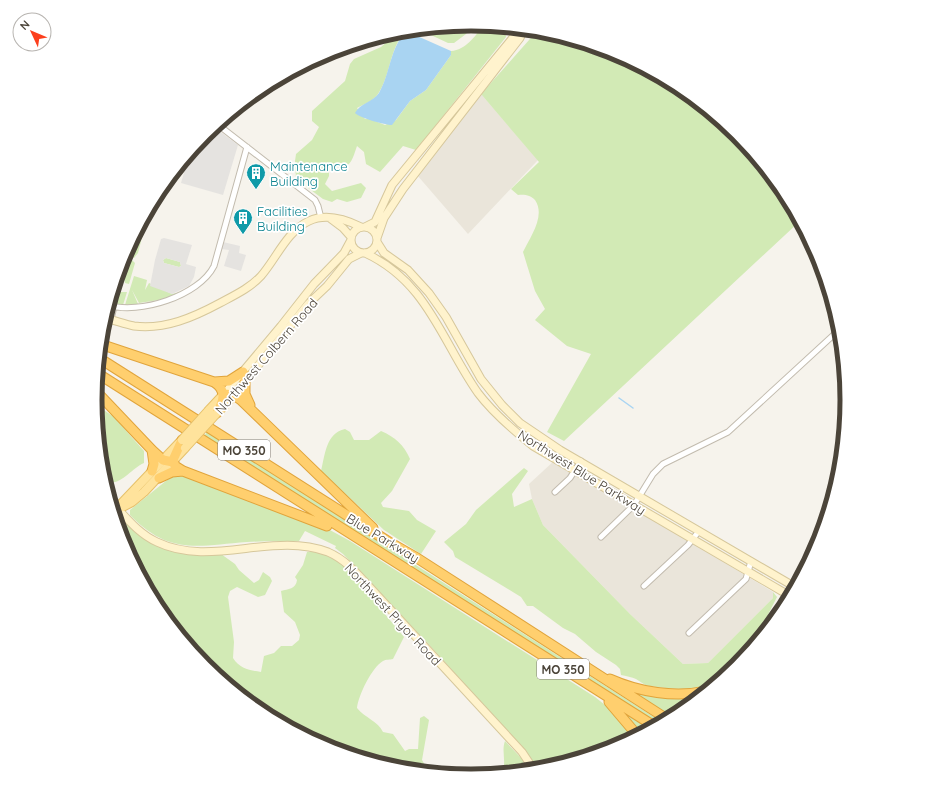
<svg xmlns="http://www.w3.org/2000/svg" width="941" height="800" font-family="Quicksand,sans-serif">
<style>
.residential{fill:#eae5da}
.green{fill:#d2eab5}
.parking{fill:#e5e3e0;fill-rule:evenodd}
.water{fill:#a9d4f2}
.lines{fill:none;stroke-linecap:round;stroke-linejoin:round}
.stream{stroke:#a9d4f2;stroke-width:1.5}
.street-casing{stroke:#c2bbae;stroke-width:7}
.secondary-casing{stroke:#d6c79b;stroke-width:9}
.primary-casing{stroke:#e6c16a;stroke-width:10}
.highway-casing{stroke:#e0a43c;stroke-width:11}
.street{stroke:#fff;stroke-width:5}
.secondary{stroke:#fff3cd;stroke-width:7}
.primary{stroke:#ffe39c;stroke-width:8}
.highway{stroke:#ffcf6e;stroke-width:9}
.primary-bridge-casing{stroke:#e6c16a;stroke-width:10;stroke-linecap:butt}
.primary-bridge{stroke:#ffe39c;stroke-width:8}
.labels{text-anchor:middle;dominant-baseline:central;stroke-width:3.5;stroke-linejoin:round;paint-order:stroke}
.shield{fill:#fff;stroke:#817c74;stroke-width:1}
.shield-label{font-size:12px;font-weight:bold;fill:#4b4439}
.culture-label{font-size:13px;fill:#0d838f;stroke:#fff;text-anchor:start}
.street-label{font-size:13px;fill:#4b4439;stroke:#fff}
.rim{fill:none;stroke:#4b4439;stroke-width:5}
</style>
<rect width="100%" height="100%" fill="#f6f3ec"/>
<path class="residential" d="M481,94L538,160L468,234L417,175Z
M555,460L773,592V598L708,663L683,664L630,614L543,525L532,499L529,484Z
M122,540H126L140,567L138,573Z"/>
<path class="green" d="M474,24L466,34L454,43H448L418,29Z
M484,25L504,27L506,37L416,150L403,146L380,172L366,164L364,152L357,146C351,164 349,172 329,163V176L325,184L332,191L361,183L366,188L361,198L347,202L337,199L332,202L323,199L296,179L295,161L296,154L312,140L319,127L312,121V111L345,81L350,64L354,59L381,47L398,32L406,31C389,48 391,75 378,94C373,101 365,104 357,108L365,119H370L385,125L396,120L410,101L426,90L451,55V51C466,50 475,36 484,25Z
M537,31L615,53L680,87L737,134L783,191L799,222L564,441L547,432L591,354L567,346L535,320L545,309L535,291L523,252C530,237 546,216 535,200C531,195 524,194 518,195L511,189L539,162L481,94Z
M385,35L373,45L357,51L361,42Z
M140,225L145,226L138,253L134,258L125,253H130Z
M166,258L180,262L181,266L179,267L164,263L163,260Z
M132,260L135,263L129,284L125,283L124,279L129,262Z
M134,276L147,280L145,290L149,283L172,294L184,291L165,299L139,303L132,290L138,304L125,305Z
M112,292H127L123,305L109,302Z
M95,398V404L114,417L144,451V463C130,469 120,488 104,481L102,473Z
M345,429L350,432L354,440H369L381,431C395,437 404,445 410,459L392,491L381,503L383,507L409,511L417,520L436,531L421,554L384,530L321,471C325,455 326,433 345,429Z
M207,432L662,722L657,724L204,436Z
M524,468L528,471L512,494L514,507L532,499L543,525L630,614L683,664L708,663L773,598V592L777,597C762,625 746,668 716,683C698,692 669,689 649,686C644,685 641,682 636,679C632,677 626,676 621,675L620,669L616,665L596,652L575,634L563,628L533,606H527L521,597L455,557L453,551L444,542L466,524L476,510Z
M179,474L328,529L350,541L595,697L610,709L634,737L614,747L536,770L520,746L424,639L416,635L374,586L343,554L335,548L336,546L305,531L299,541C282,541 264,541 247,542C196,546 169,555 130,515V510L172,476Z
M120,518L141,536L158,546L190,554H221L235,564L239,570L254,583L259,580L263,572L270,577L272,581L265,595L258,597L237,587L230,591L228,597L234,642L233,658C240,669 249,670 261,672L264,656L274,653L281,646H292L299,640L300,635L295,622L284,612L281,591C288,589 296,589 297,580L295,577L303,565L307,552C338,549 362,583 381,603L380,608L404,637L393,659C390,660 386,659 383,661C372,667 358,696 357,708C365,718 378,721 383,732L393,734L405,751L409,749H418L420,718L424,716L429,720L422,760L429,772L397,769L326,747L261,712L204,666L158,609L138,573L140,567L126,540H122L116,520Z
M627,688L701,695L671,717Z
M624,714L627,715L649,729L638,735Z
M505,741L523,760L524,766L520,771L502,773C507,761 501,752 505,741Z"/>
<path class="parking" d="M214,127L238,145L223,195L181,183L190,152L205,134Z
M164,238L192,245L186,264L196,267L194,277L189,286L172,294L150,286L155,260L161,239ZM166,258L180,262L181,266L179,267L164,263L163,260Z
M223,242L240,246L239,253L246,255L241,271L224,266L229,250L221,249Z"/>
<path class="water" d="M406,31L451,51V55L426,90L410,101L392,125C385,125 360,118 355,113C360,103 373,102 379,93C390,74 390,48 406,31Z"/>
<g class="lines">
<path class="stream" d="M619,398L633,408"/>
<defs>
<path id="street" d="M217,124L315,200L318,206L321,218
M108,305C139,315 199,296 214,266L247,147
M111,319L114,307
M555,492L570,478L581,461
M109,498L118,509
M601,537L634,505L653,474L663,464L728,432L840,329
M644,586L688,545L699,531
M689,633L746,579L751,561"/>
<path id="secondary" d="M331,219L343,228L351,237
M365,227L375,222L392,185L520,29
M351 240a13 13 0 1 1 26 0a13 13 0 1 1-26 0Z
M377,238L384,218L403,189L520,38L524,29
M377,242L384,253L408,270L429,293L446,317L481,379L502,405L520,423L560,450L795,587
M365,253C428,282 442,342 478,393C493,413 513,430 533,446L790,596
M104,318C114,320 124,324 134,326C165,330 194,317 220,303C235,295 250,288 261,276C276,259 287,231 309,221C326,213 345,219 361,227
M224,394L281,326L314,284L344,253L351,240
M234,395L308,304L327,286L349,259L361,253
M118,509C129,521 141,535 157,542C211,568 273,531 328,552C344,559 355,571 366,583L522,752L534,770"/>
<path id="primary" d="M209,410L224,394
M219,411L234,395
M119,506L180,442
M113,512L132,502L144,492L185,448"/>
<path id="highway" d="M100,344L214,382C227,390 224,401 217,413
M99,358L389,542L417,558L667,719
M97,373L654,726
M245,381V394L250,405
M214,382L229,381L243,372
M95,390L152,450L163,460L173,462
M224,394L234,395L241,400L373,528
M182,440L173,460L175,466L183,471L327,526
M152,471L154,464L152,450
M159,478L172,472L183,471
M610,679C639,692 675,698 706,691
M609,702L637,735"/>
</defs>
<use href="#street" class="street-casing"/>
<use href="#secondary" class="secondary-casing"/>
<use href="#primary" class="primary-casing"/>
<use href="#highway" class="highway-casing"/>
<use href="#street" class="street"/>
<use href="#secondary" class="secondary"/>
<use href="#primary" class="primary"/>
<use href="#highway" class="highway"/>
<defs>
<path id="primary-bridge" d="M182,440L209,410
M185,448L216,414"/>
</defs>
<use href="#primary-bridge" class="primary-bridge-casing"/>
<use href="#primary-bridge" class="primary-bridge"/>
</g>
<defs>
<symbol id="building-pin" viewBox="-11 -11 22 30"><path d="M0 17L-7.5 6A9.5 9.5 0 1 1 7.5 6Z" fill="#0f9aa8" stroke="#fff"/><path d="M-4-6H4V6H1V3H-1V6H-4ZM-2.5-4.3h1.7v1.8h-1.7ZM.8-4.3h1.7v1.8H.8ZM-2.5-1h1.7V.8h-1.7ZM.8-1h1.7V.8H.8Z" fill="#fff"/></symbol>
</defs>
<g fill-rule="evenodd">
<use href="#building-pin" x="245" y="162" width="22" height="30"/>
<use href="#building-pin" x="232" y="207" width="22" height="30"/>
</g>
<g class="labels">
<g class="shield">
<rect x="218" y="440" width="52" height="20" rx="3"/>
<rect x="537" y="659" width="52" height="20" rx="3"/>
</g>
<g class="shield-label">
<text x="244" y="450">MO 350</text>
<text x="563" y="669">MO 350</text>
</g>
<g class="culture-label">
<text x="270" y="166">Maintenance<tspan x="270" dy="15">Building</tspan></text>
<text x="257" y="211">Facilities<tspan x="257" dy="15">Building</tspan></text>
</g>
<g class="street-label">
<text transform="translate(266 356) rotate(-49)">Northwest Colbern Road</text>
<text transform="translate(582 472) rotate(32)">Northwest Blue Parkway</text>
<text transform="translate(383 538) rotate(31)">Blue Parkway</text>
<text transform="translate(393 614) rotate(47)">Northwest Pryor Road</text>
</g>
</g>
<path d="M0 0H941V800H0ZM102 400a369 369 0 1 1 738 0a369 369 0 1 1-738 0Z" fill="#fff" fill-rule="evenodd"/>
<path class="rim" d="M102 400a369 369 0 1 1 738 0a369 369 0 1 1-738 0Z"/>
<g transform="translate(32 32) rotate(314)"><circle r="19" fill="#ffffff" stroke="#b7b4b0"/>
<path d="M0-3L7 15L0 10L-7 15Z" fill="#fc3f1d"/>
<text y="-6" font-size="11" font-weight="bold" text-anchor="middle" fill="#4b4439">N</text>
</g>
</svg>
